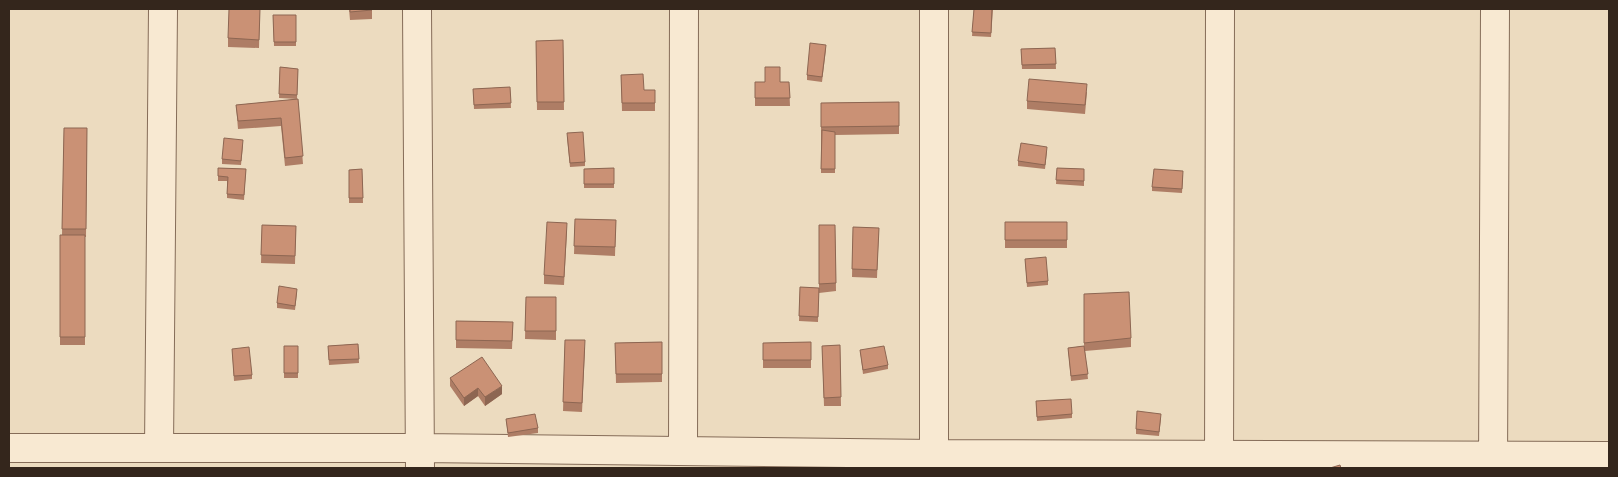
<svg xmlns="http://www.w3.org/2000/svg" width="1618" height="477" font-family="'Libre Baskerville',serif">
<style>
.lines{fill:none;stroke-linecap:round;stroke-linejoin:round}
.minor-casing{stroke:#856c58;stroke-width:30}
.minor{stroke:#f8e9d2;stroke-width:28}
.wall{fill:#ae7d65}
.shaded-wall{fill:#8d6652}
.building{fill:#ca9175;stroke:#8d6652}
</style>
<rect width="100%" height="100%" fill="#ecdbbf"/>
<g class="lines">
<defs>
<path id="minor" d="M417,9L420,468
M934,9V468
M9,448H420L934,454L1609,456
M159,448L163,9
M683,451L684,9
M1219,468L1220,9
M1493,468L1495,9"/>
</defs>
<use href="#minor" class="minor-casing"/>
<use href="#minor" class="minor"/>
</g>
<path class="wall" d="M260,9L259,48L228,47V38Z
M349,9H372V19L350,20Z
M974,9H993L991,37L972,36Z
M273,15H296V46H274Z
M563,40L564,110H537L536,41Z
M1055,48L1056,69H1022L1021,49Z
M826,49L822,82L807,80V75Z
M280,67L298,69L297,99L279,98Z
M621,75L644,90H655V111H622Z
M755,82H789L790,106H755Z
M510,87L511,108L474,109L473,89Z
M1087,92L1085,114L1027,109V101Z
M298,99L303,164L285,166L281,126L238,129L236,105Z
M899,102V134L835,135V173H821V103Z
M64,128H87L86,237H85V345H60V235H62Z
M567,137L585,162V166L570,167Z
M243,145L241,165L222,164V159Z
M1047,151L1045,169L1018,166V161Z
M218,168L246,169L244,200L227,198V181H218Z
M614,168V188H584V169Z
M1057,168L1084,169V186L1056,184Z
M362,169L363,203H349V170Z
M1183,175L1182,193L1152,191V187Z
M575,219L616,220L615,256L574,254Z
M1005,222H1067V248H1005Z
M262,225L296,226L295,264L261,263Z
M819,225H835L836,291L819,293Z
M853,227L879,228L877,278L852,277Z
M567,231L564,285L544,284V275Z
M1025,259L1048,281V285L1027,287Z
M800,287L819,288L818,322L799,321Z
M297,293L295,310L277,308V303Z
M1084,294L1131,338V347L1085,351L1088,379L1071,381L1068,348L1084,346Z
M526,297H556V340L525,339Z
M456,321L513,322L512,349L456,348Z
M565,340L585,348L582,412L563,411Z
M662,342V382L616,383L615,343Z
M811,342V368H763V343Z
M358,344L359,363L329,365L328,346Z
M840,345L841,406H824L822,346Z
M284,346H298V378H284Z
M232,349L252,375V379L234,381Z
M860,350L888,365V369L863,374Z
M450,378L502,394L485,406L478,396L464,406L450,386Z
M1036,401L1072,414V418L1037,421Z
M1161,418L1159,436L1136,434V429Z
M506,419L538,428V433L508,437Z"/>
<path class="shaded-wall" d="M502,386V394L485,406V397Z
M478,388V396L464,406V398Z"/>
<path class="building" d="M229,9H260L259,40L228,38Z
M350,9H372V10L350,12Z
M974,9H992L991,33L972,32Z
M273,15H296V42H274Z
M563,40L564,102H537L536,41Z
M810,43L826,45L822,77L807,75Z
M1055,48L1056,64L1022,65L1021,49Z
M280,67L298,69L297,95L279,94Z
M765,67H780V82H789L790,98H755V82H765Z
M643,74L644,90H655V103H622L621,75Z
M1029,79L1087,84L1085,105L1027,101Z
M510,87L511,103L474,105L473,89Z
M298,99L303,156L285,158L281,118L238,121L236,105Z
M899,102V126L821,127V103Z
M64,128H87L86,229H62Z
M822,130L835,132V169H821Z
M583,132L585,162L570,163L567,133Z
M224,138L243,140L241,161L222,159Z
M1021,143L1047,147L1045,165L1018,161Z
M218,168L246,169L244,195L227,194L228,177L218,176Z
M614,168V184H584V169Z
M1057,168L1084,169V181L1056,180Z
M362,169L363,198H349V170Z
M1154,169L1183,171L1182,189L1152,187Z
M575,219L616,220L615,247L574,246Z
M547,222L567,223L564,277L544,275Z
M1005,222H1067V240H1005Z
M262,225L296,226L295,256L261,255Z
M819,225H835L836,283L819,284Z
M853,227L879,228L877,270L852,269Z
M60,235H85V337H60Z
M1046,257L1048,281L1027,283L1025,259Z
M279,286L297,289L295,306L277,303Z
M800,287L819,288L818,317L799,316Z
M1129,292L1131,338L1084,343V294Z
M526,297H556V331H525Z
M456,321L513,322L512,341L456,340Z
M565,340H585L582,403L563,402Z
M662,342V374H616L615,343Z
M811,342V360H763V343Z
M358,344L359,359L329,360L328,346Z
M840,345L841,397L824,398L822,346Z
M284,346H298V373H284Z
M884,346L888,365L863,370L860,350Z
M1084,346L1088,374L1071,376L1068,348Z
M249,347L252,375L234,376L232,349Z
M482,357L502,386L485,397L478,388L464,398L450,378Z
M1071,399L1072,414L1037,417L1036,401Z
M1137,411L1161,414L1159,432L1136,429Z
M535,414L538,428L508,433L506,419Z
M1340,465L1341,468H1330Z"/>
<rect width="1618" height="477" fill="none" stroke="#34261c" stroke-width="20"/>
</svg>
